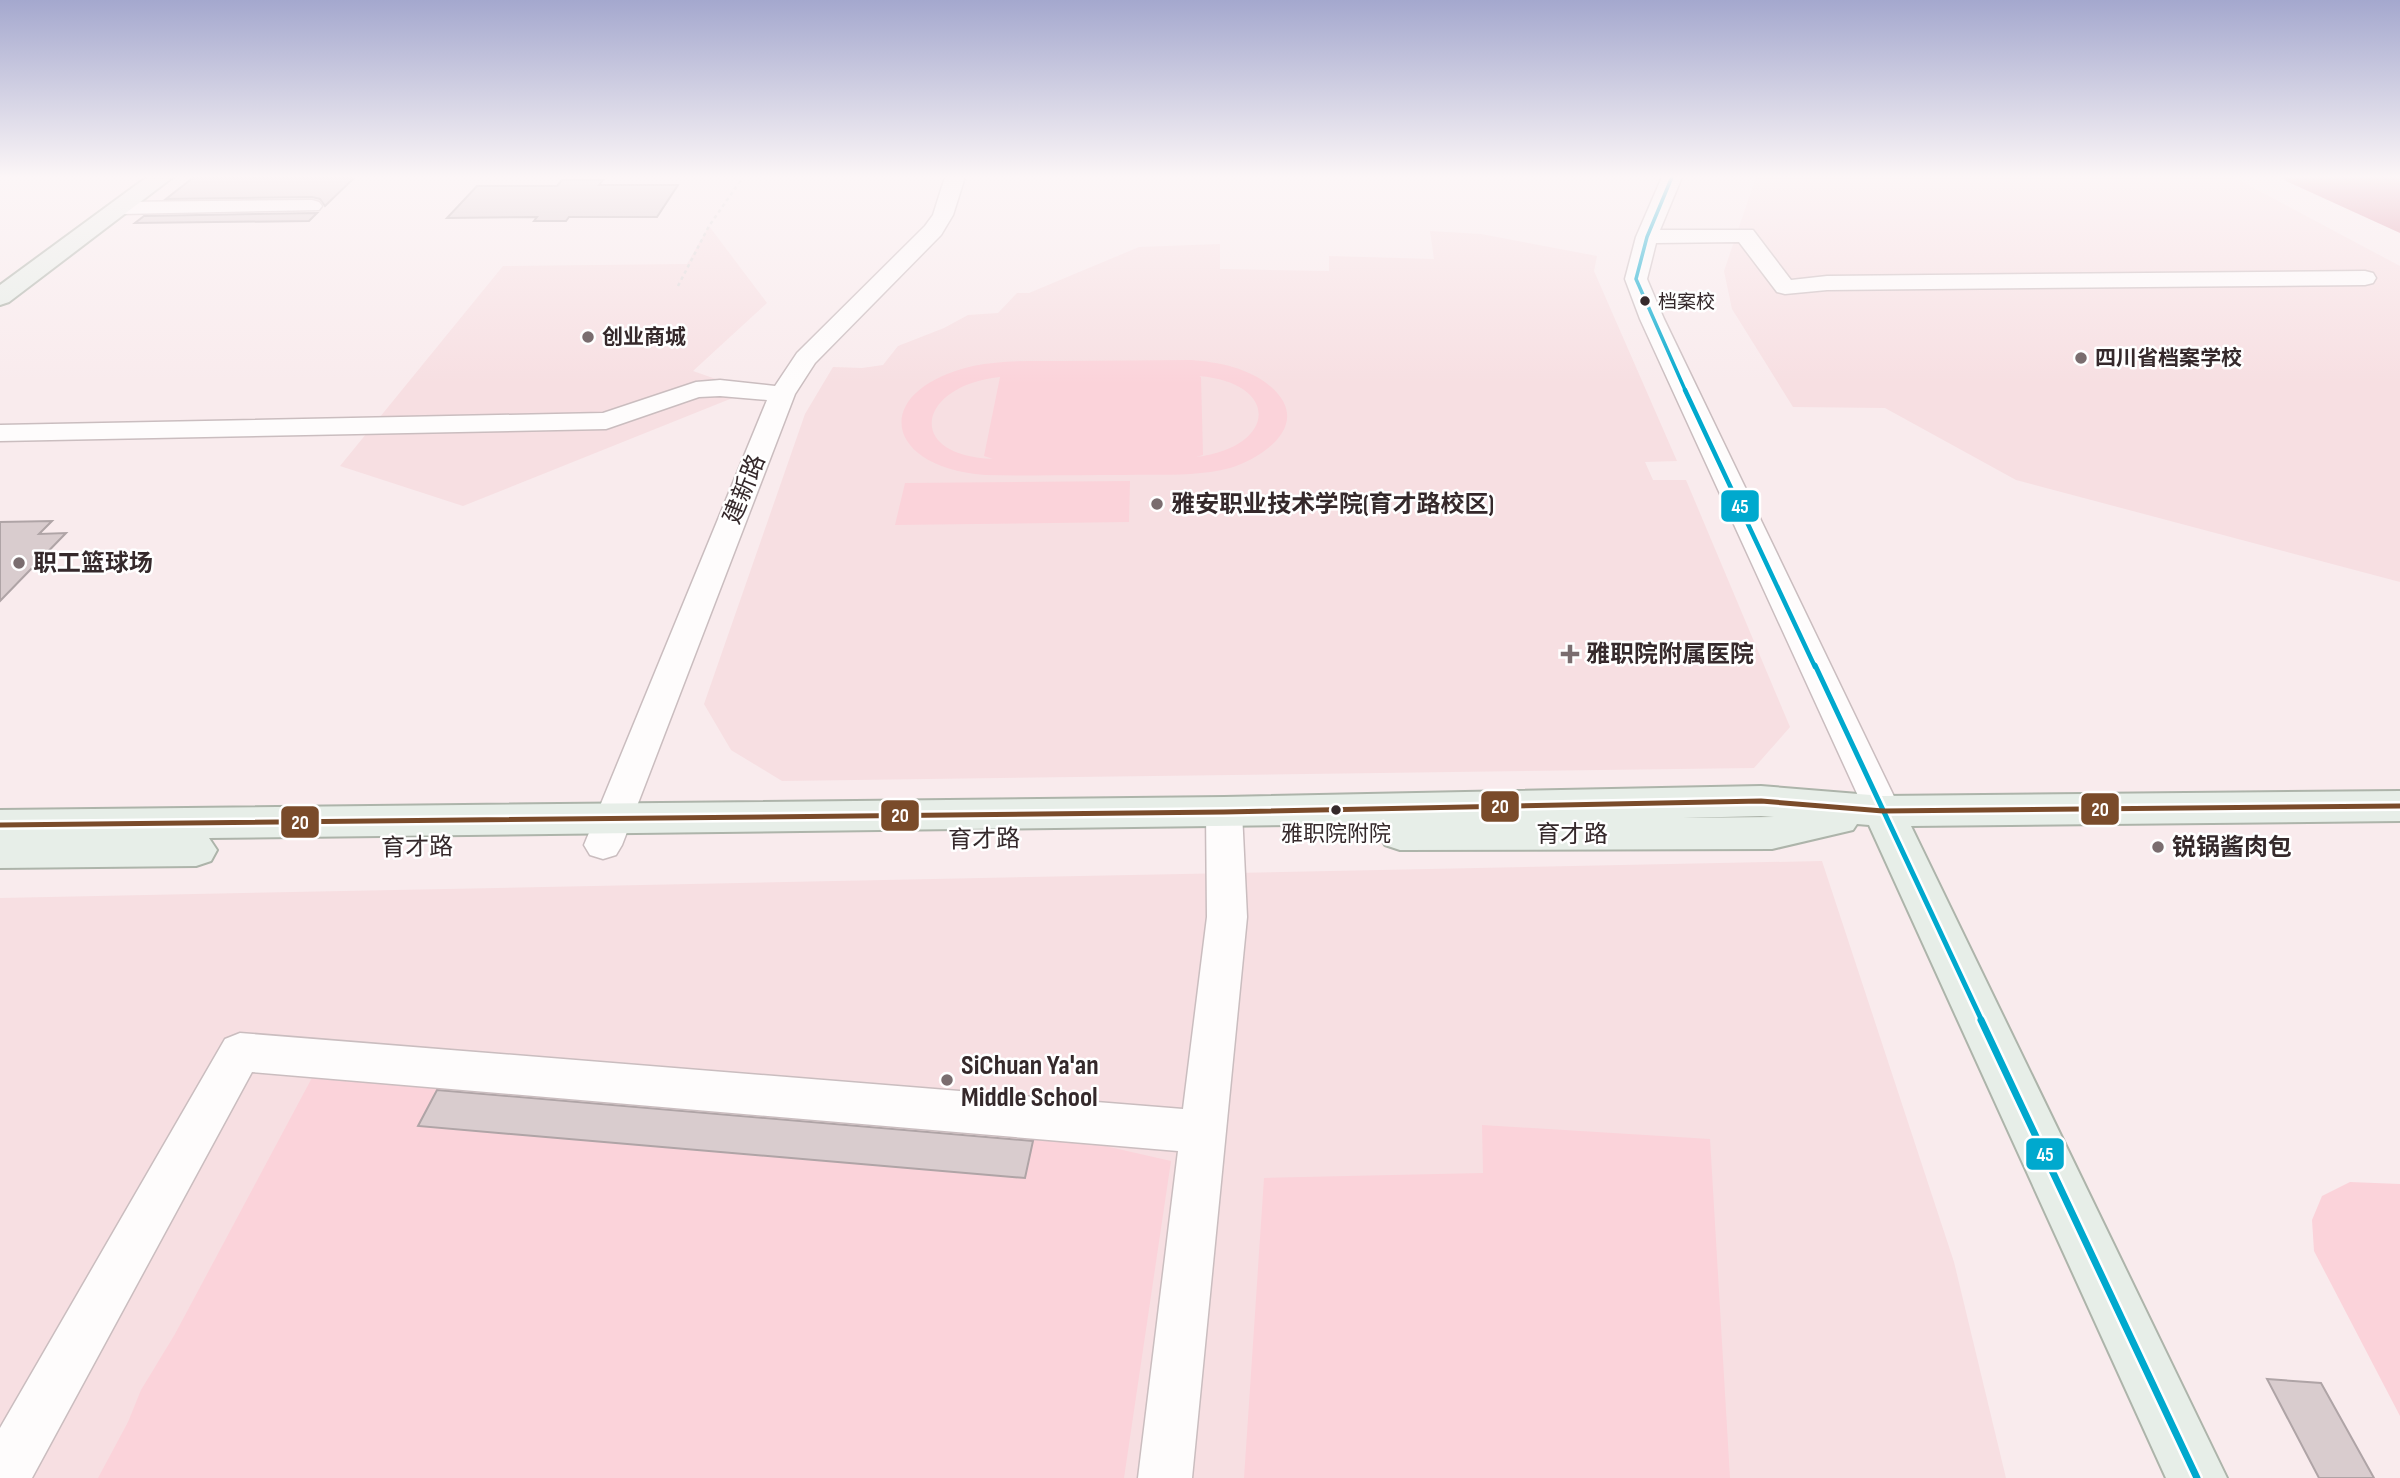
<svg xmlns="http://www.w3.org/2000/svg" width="2400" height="1478" font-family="'Sofia Sans Condensed','Noto Sans SC',sans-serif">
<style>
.built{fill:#f7dfe2}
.green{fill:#fbd3da;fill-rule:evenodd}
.water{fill:#de96a6}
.building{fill:#d9ccce;stroke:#afa4a6;stroke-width:2}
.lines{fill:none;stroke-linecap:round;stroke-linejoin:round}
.minor-casing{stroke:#cabdbf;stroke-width:3}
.major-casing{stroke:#adb4aa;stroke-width:4}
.path{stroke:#ddd9d9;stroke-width:2.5;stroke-dasharray:3.5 3.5;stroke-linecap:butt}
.minor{fill:#fefcfc;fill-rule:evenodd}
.major{fill:#e7eee8;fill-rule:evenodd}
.bus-1-far3-casing{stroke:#fff;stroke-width:7}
.bus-1-far2-casing{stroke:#fff;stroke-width:9}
.bus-1-far1-casing{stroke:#fff;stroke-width:10}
.bus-1-casing{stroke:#fff;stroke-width:12}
.bus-2-casing{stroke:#fff;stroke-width:10}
.bus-1-far3{stroke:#00a9ce;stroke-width:3.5}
.bus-1-far2{stroke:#00a9ce;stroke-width:4.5}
.bus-1-far1{stroke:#00a9ce;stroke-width:5}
.bus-1{stroke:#00a9ce;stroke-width:7}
.bus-2{stroke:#7a4b2a;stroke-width:5}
.bus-dot{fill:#35292b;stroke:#fff;stroke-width:2.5}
.poi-dot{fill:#7a6d6f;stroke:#fff;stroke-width:2.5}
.labels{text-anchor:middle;stroke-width:5;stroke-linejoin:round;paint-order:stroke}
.far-bus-label{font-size:19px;fill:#35292b;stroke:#fff;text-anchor:start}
.far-poi-label{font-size:21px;font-weight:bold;fill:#35292b;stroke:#fff;text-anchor:start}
.bus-label{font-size:22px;fill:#35292b;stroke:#fff}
.street-label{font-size:24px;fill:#35292b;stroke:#fff}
.poi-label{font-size:24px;font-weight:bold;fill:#35292b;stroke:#fff;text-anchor:start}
.near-poi-label{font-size:28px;font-weight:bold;fill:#35292b;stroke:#fff;text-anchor:start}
.line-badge{stroke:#fff;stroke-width:2.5}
.badge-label{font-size:19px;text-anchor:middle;font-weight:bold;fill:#fff}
</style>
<rect width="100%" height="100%" fill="#f9ebed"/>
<path class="built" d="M1756,177H2233L2400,266V582L2016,480L1885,408L1793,407L1732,309L1724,271Z
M709,226L767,303L693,371L750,391L463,506L340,466L503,266L687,264Z
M1430,231L1481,234L1597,256L1594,271L1677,461L1645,462L1653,480H1686L1790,727L1754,768L782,781L731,750L704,704L805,414L833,367L862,368L883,365L898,346L944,328L968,315L998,313L1017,293H1029L1139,247L1220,244V269L1329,271V256L1434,259Z
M1822,861L1954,1262L2006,1478H0V898Z"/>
<path class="green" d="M1191,360C1218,362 1249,368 1270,386C1313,422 1266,457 1230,468C1196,477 1159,474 1124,475C1077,475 1031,476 985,475C882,467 870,390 973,366C1003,360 1033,361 1063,361C1105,361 1148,360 1191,360ZM1199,376C1281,383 1277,447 1196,457L1203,455L1201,377ZM1000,377L984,456L993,459C902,455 919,385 1000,377Z
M1130,481L1129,522L895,525L905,483Z
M314,1074L443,1081L418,1126L1025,1178L1035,1130L1171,1161L1124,1478H98L128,1422L141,1390L175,1334Z
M1482,1125L1710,1139L1730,1478H1244L1264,1178L1483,1173Z
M2350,1182L2400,1184V1416L2314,1251L2312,1220L2322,1196Z"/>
<path class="water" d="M2283,177H2400V233L2286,181Z"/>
<path class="building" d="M194,177H355L325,206L320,199L312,197L166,199Z
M562,180H603L599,185H678L657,217H569L566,221H534L537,217L447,218L477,186H557Z
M317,213L309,221L135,223L144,216Z
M52,521L39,534L66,533L0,601V522Z
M437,1090L1033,1141L1025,1178L418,1126Z
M2267,1379L2321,1383L2374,1478H2319Z"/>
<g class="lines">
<defs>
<path id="minor" d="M945,177H965L953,215L941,235L815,363L795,394L622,845L616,855L603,859L590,855L584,845L767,400L720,396L699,397L606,429L0,441V425L603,413L696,382L720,380L775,386L797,353L925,226L933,215Z
M1662,177H1682L1660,230H1753L1791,280L1827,276L2365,271L2373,273L2376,278L2373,283L2365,285L1827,290L1785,294L1777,292L1739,242L1656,243L1647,279L1664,319L1901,811L1896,821L1883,825L1870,821L1865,811L1640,319L1625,279L1636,237Z
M312,200L319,202L322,206L319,210L121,214L114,212L111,208L114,204L121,202Z
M1224,798L1237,802L1242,812L1247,917L1192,1478H1138L1178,1151L252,1072L32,1478H0V1428L225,1039L240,1033L1183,1109L1207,917L1206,812L1211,802Z"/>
<path id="major" d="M147,177H173L9,302L0,305V285Z
M1761,786L1883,796L2400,791V821L1911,826L2227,1478H2166L1869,825L1857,824L1853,830L1772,849L1400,850L1385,845L1379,834L1385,824L209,838L217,850L211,861L196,866L0,868V810L1224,797ZM1761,816L1774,817L1683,818Z"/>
</defs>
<use href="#minor" class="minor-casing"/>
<use href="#major" class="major-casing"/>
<path class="path" d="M678,286L709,226L743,177"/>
<use href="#minor" class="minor"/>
<use href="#major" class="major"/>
<defs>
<path id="bus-1-far3" d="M1672,177L1647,237L1636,279L1686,392"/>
<path id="bus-1-far2" d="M1685,390L1815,667"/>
<path id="bus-1-far1" d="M1815,665L1982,1021"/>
<path id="bus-1" d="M1981,1020L2197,1478"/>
<path id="bus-2" d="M0,825L1224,812L1761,801L1883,811L2400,806"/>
</defs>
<use href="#bus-1-far3" class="bus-1-far3-casing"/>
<use href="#bus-1-far2" class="bus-1-far2-casing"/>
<use href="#bus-1-far1" class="bus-1-far1-casing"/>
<use href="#bus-1" class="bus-1-casing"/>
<use href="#bus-2" class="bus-2-casing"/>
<use href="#bus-1-far3" class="bus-1-far3"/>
<use href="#bus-1-far2" class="bus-1-far2"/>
<use href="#bus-1-far1" class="bus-1-far1"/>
<use href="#bus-1" class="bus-1"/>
<use href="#bus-2" class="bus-2"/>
</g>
<linearGradient id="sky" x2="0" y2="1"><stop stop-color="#a4a8ce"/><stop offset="0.46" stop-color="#fcf6f7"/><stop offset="1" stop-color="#fcf6f7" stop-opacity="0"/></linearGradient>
<rect width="2400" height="384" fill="url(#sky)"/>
<g class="bus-dot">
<circle cx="1645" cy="301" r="6"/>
<circle cx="1336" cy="810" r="6"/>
</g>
<g class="poi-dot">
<circle cx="588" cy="337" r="7"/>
<circle cx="2081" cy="358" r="7"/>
<circle cx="1157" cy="504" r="7"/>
<circle cx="19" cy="563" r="7"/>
<path d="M1566.5 643.5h7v7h7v7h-7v7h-7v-7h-7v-7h7z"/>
<circle cx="2158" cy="847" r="7"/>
<circle cx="947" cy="1080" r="7"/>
</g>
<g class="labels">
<g class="far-bus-label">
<text x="1658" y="308">档案校</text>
</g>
<g class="far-poi-label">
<text x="602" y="344">创业商城</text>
<text x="2095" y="365">四川省档案学校</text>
</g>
<g class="bus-label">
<text x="1336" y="841">雅职院附院</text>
</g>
<g class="street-label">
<text transform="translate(744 489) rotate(-68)" y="8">建新路</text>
<text x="1572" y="842">育才路</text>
<text transform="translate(984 839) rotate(-1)" y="8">育才路</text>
<text transform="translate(417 847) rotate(-1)" y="8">育才路</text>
</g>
<g class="poi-label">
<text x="1171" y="512">雅安职业技术学院(育才路校区)</text>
<text x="33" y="571">职工篮球场</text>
<text x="1586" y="662">雅职院附属医院</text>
<text x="2172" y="855">锐锅酱肉包</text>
</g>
<g class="near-poi-label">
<text x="961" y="1074">SiChuan Ya'an<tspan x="961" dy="32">Middle School</tspan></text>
</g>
</g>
<g class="line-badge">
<rect x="1720" y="489" width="40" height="34" rx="7" fill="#00a9ce"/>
<rect x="1480" y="790" width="40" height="33" rx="7" fill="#7a4b2a"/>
<rect x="2080" y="792" width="40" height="34" rx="7" fill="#7a4b2a"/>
<rect x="880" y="799" width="40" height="33" rx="7" fill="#7a4b2a"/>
<rect x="280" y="805" width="40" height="34" rx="7" fill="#7a4b2a"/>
<rect x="2025" y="1137" width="40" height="34" rx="7" fill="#00a9ce"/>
</g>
<g class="badge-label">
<text x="1740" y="513">45</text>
<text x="1500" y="813">20</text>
<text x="2100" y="816">20</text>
<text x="900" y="822">20</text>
<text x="300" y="829">20</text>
<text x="2045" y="1161">45</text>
</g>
</svg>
